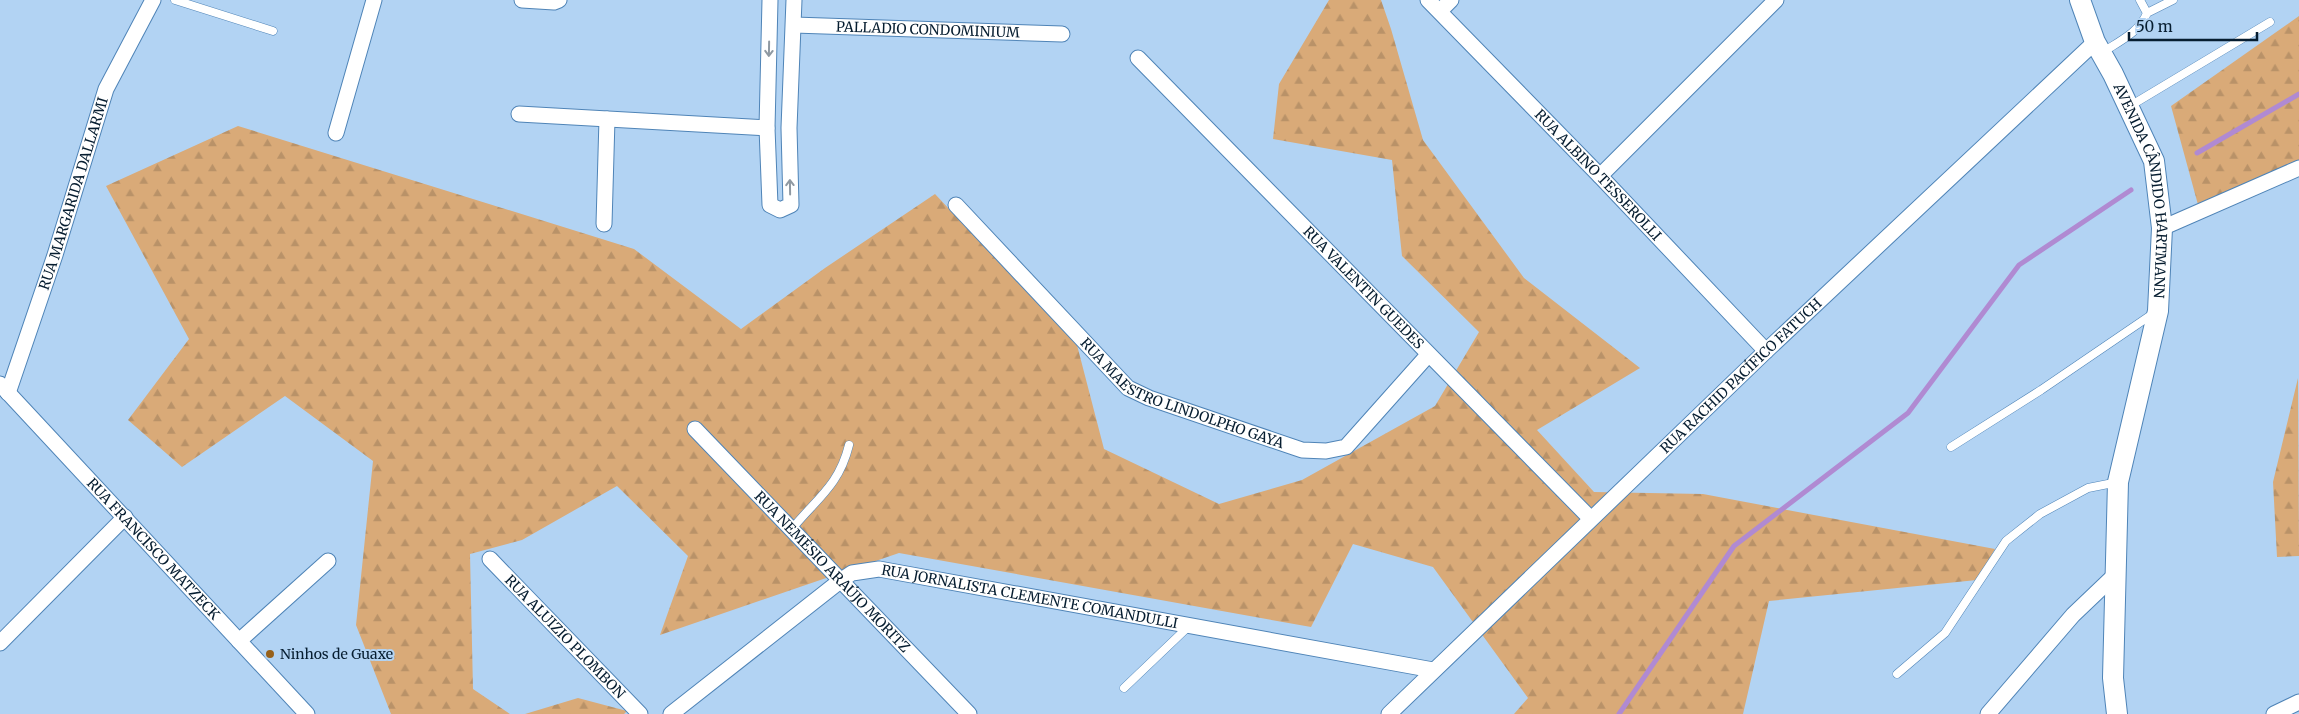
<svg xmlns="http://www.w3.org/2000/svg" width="2299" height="714" font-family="Merriweather,serif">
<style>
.forest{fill:url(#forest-firs)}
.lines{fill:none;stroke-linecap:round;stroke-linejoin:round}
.stream{stroke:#b08ad2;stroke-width:5}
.lane-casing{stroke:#4f84b7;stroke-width:9}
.street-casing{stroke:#4f84b7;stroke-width:17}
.secondary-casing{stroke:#4f84b7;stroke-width:22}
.lane{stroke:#fff;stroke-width:8}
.street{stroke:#fff;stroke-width:15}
.secondary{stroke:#fff;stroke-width:20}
.oneway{stroke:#8f99a2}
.poi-dot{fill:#97611a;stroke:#b2d3f3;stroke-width:2}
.labels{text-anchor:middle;stroke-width:4;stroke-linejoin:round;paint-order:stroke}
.street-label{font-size:14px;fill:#061d30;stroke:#b2d3f3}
.poi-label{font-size:14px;fill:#061d30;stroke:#b2d3f3;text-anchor:start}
</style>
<defs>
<pattern id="forest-firs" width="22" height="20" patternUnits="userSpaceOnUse" patternTransform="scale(1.25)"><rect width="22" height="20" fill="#d9aa78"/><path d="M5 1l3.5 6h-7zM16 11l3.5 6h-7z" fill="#b99268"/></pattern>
</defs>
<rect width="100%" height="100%" fill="#b2d3f3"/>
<path class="forest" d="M1329,0H1381L1391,29L1423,140L1524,278L1640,368L1537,430L1594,492L1703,494L1995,549L1977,580L1769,601L1743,714H1514L1528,698L1433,567L1353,544L1311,627L899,553L660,635L688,556L617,486L522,540L470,554L473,689L510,714H391L356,625L373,461L285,396L182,467L128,420L189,339L106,186L238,126L634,249L741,329L825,268L935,194L1077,345L1104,449L1219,504L1302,480L1435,406L1479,332L1402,256L1392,160L1273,139L1279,84Z
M2299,16V163L2200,212L2171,106Z
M2298,378L2299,556L2277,557L2273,482Z
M578,698L627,711L624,714H525Z"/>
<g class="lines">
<path class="stream" d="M2197,153L2299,94
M1619,714L1734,546L1908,413L2019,265L2131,190"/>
<defs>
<path id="lane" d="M175,0L273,31
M2147,13L2173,0
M2103,52C2118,42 2140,32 2147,13L2140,0
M2130,106L2270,22
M1951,447L2041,390L2154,313
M791,530C816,499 839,486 849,445
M1897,674L1945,633L2006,541L2040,514L2088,488L2118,482
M1124,688L1189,626"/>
<g id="street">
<path d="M522,0L554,2L559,0"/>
<path d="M770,0L767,128L770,205L780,210L791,205L789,128L794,0"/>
<path id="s1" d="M1428,0L1600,176L1766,351"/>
<path d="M1440,11L1451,0"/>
<path id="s2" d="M794,25L1062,34"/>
<path id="s3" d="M1138,58L1590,518"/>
<path d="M519,114L767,128"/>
<path d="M336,133L374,0"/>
<path d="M1600,176L1776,0"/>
<path id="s4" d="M956,205L1128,388L1149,398L1302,450L1326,451L1346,447L1428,355"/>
<path d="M604,224L607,119"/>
<path d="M2162,228L2299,168"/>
<path id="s5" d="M0,384L307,714"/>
<path id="s6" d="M8,393L55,255L106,89L153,0"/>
<path id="s7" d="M695,429L969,714"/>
<path id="s8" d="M490,559L640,714"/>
<path d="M239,641L328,561"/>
<path d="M0,643L125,517"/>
<path id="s9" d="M671,714L840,581L852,573L879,569L1433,670"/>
<path id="s10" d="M1389,714L1766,351L2095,42"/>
<path d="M1988,714L2073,615L2116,574"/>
<path d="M2274,714L2299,702"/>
</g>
<g id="secondary">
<path id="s11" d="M2080,0L2095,42L2113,74L2154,161L2162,228L2158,311L2118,482L2113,678L2117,714"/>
</g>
</defs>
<use href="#lane" class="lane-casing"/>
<use href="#street" class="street-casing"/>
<use href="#secondary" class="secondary-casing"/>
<use href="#lane" class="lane"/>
<use href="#street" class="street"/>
<use href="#secondary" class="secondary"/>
</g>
<defs><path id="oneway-shaft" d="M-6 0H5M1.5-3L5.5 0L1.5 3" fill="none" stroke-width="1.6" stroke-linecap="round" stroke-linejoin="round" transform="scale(1.25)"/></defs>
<g class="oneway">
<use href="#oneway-shaft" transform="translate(769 49) rotate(91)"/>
<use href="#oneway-shaft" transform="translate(790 187) rotate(-91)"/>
</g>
<circle class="poi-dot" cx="270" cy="654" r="5"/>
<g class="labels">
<g class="street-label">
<text dy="5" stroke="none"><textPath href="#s2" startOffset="134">PALLADIO CONDOMINIUM</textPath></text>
<text dy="5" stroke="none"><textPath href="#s1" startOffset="244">RUA ALBINO TESSEROLLI</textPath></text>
<text dy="5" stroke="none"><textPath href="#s11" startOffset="204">AVENIDA CÂNDIDO HARTMANN</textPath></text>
<text dy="5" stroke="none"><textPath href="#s6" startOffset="210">RUA MARGARIDA DALLARMI</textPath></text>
<text dy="5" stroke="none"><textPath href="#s3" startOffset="322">RUA VALENTIN GUEDES</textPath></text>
<text dy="5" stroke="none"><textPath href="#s10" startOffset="488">RUA RACHID PACÍFICO FATUCH</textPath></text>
<text dy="5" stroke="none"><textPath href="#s4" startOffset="301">RUA MAESTRO LINDOLPHO GAYA</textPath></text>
<text dy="5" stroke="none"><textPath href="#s5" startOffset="225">RUA FRANCISCO MATZECK</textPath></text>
<text dy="5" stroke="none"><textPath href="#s7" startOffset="198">RUA NEMÉSIO ARAÚJO MORITZ</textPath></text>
<text dy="5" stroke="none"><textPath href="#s9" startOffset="410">RUA JORNALISTA CLEMENTE COMANDULLI</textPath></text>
<text dy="5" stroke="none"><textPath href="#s8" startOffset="108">RUA ALUIZIO PLOMBON</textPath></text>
</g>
<g class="poi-label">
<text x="280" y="659">Ninhos de Guaxe</text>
</g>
</g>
<path d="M2129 32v8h128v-8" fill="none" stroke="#061d30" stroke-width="2.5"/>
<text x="2136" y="32" font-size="15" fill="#061d30" stroke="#b2d3f3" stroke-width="4" paint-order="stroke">50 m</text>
</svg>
